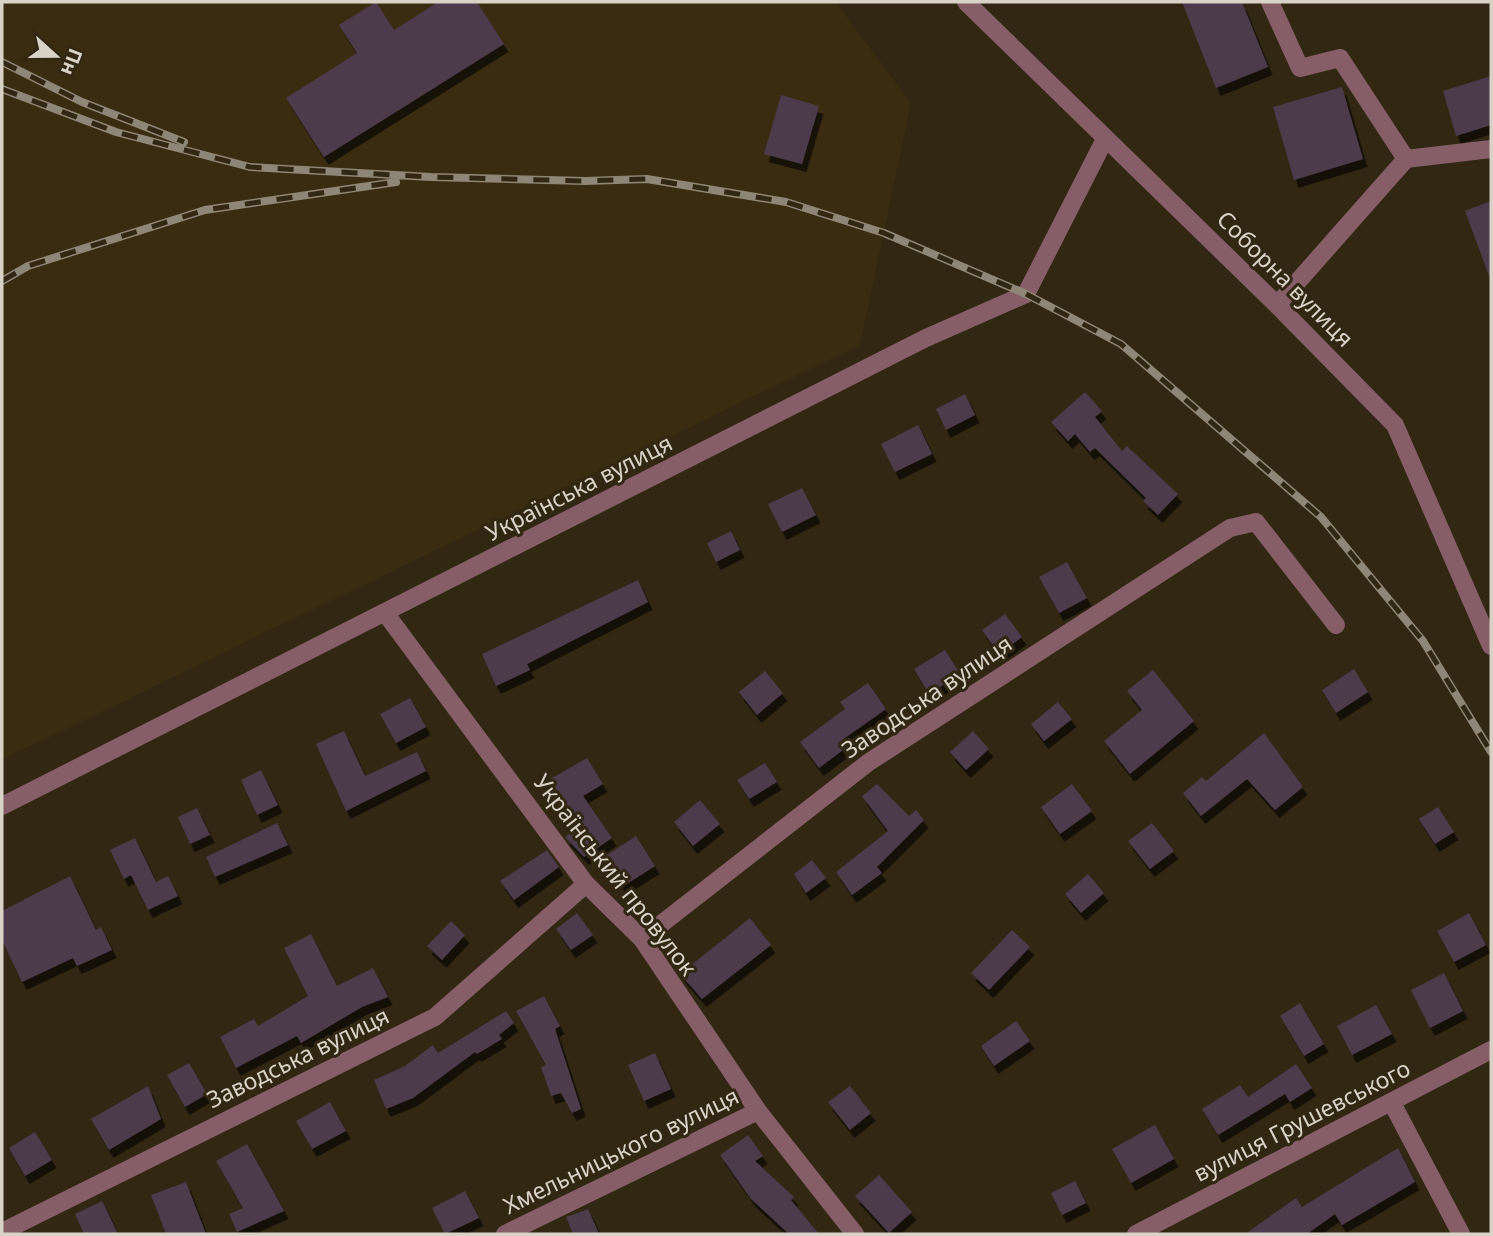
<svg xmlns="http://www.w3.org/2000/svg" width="1493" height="1236" font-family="'Noto Sans',sans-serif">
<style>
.built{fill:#3a2c11}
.building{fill:#4b3a4b;filter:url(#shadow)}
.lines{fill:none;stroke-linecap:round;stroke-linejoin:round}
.minor{stroke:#865e68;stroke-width:18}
.rail-casing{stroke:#8e8676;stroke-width:8}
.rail{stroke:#312713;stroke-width:5;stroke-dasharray:16;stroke-linecap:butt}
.labels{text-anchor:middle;stroke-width:6;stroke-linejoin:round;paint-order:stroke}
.street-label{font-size:23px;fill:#d9d2c6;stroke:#312713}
</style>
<defs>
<filter id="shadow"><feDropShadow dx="4.5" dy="8" stdDeviation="0" flood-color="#0009"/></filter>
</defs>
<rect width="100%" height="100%" fill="#312713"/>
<path class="built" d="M2,2H836L911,103L860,345L2,760Z"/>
<path class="building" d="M376,2L394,30L438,2H477L504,44L324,157L286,98L357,53L339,25Z
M1182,2H1242L1268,67L1216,88Z
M1491,76V125L1456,136L1443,91Z
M1342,87L1363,159L1294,180L1273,107Z
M781,95L819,106L802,164L764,154Z
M1491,201V275L1489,276L1465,211Z
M1085,392L1102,411L1095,417L1122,451L1127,446L1178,494L1158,515L1143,501L1146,498L1095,448L1090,452L1075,434L1068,441L1051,422Z
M965,394L975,415L946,430L936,409Z
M918,425L932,454L895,472L881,444Z
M802,488L816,515L782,532L768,504Z
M731,531L740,550L716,562L707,543Z
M1067,562L1087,598L1059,613L1039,577Z
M638,580L648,602L527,664L530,670L496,686L482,654Z
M1005,614L1022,637L999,654L982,630Z
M945,650L960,674L929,694L914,669Z
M1354,669L1368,692L1336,713L1322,690Z
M1153,670L1194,721L1130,774L1104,741L1142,710L1127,691Z
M765,671L783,693L757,715L739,692Z
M868,683L886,709L838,743L843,750L819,768L800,742L845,709L840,702Z
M410,698L426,727L396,743L380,714Z
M1058,702L1072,719L1044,741L1031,724Z
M344,731L365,776L417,752L426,771L346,811L316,744Z
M973,731L989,749L966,770L950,752Z
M1264,733L1303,787L1275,810L1247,779L1201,816L1183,793L1202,777L1206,781Z
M587,758L603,784L583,796L612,838L584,857L565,837L574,831L545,782Z
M765,763L777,782L749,799L737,780Z
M261,770L278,805L257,815L241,780Z
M877,784L909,816L916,810L924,820L877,867L882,873L852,895L836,872L888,831L862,796Z
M1072,784L1092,811L1060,834L1041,807Z
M700,800L720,824L693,846L674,822Z
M1438,807L1454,832L1435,844L1419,819Z
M197,808L210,835L190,844L178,817Z
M277,823L288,845L215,877L206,857Z
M1152,823L1174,851L1150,869L1128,841Z
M636,836L655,866L622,887L604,857Z
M135,838L156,882L168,876L178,896L148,910L131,875L124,879L110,850Z
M547,850L559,867L514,900L500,881Z
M812,860L826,878L806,893L794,874Z
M1088,874L1104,893L1081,913L1065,894Z
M70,876L96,930L101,927L112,950L77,966L73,958L22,982L2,940V911Z
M577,913L593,935L571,950L556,929Z
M1469,913L1486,945L1454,962L1437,931Z
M750,918L771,945L702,999L680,974Z
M451,921L465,935L442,960L427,946Z
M1012,930L1030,947L989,990L971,973Z
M311,934L337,986L373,968L388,997L362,1007L301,1043L297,1036L236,1068L220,1037L254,1019L258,1026L308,996L284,948Z
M1444,973L1463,1011L1430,1028L1411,990Z
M544,996L560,1026L555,1029L581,1109L572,1113L561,1093L551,1096L541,1067L546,1065L516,1011Z
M1300,1003L1324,1044L1304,1056L1280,1016Z
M1376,1005L1392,1034L1352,1055L1337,1026Z
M506,1011L514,1023L499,1035L502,1039L477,1054L475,1052L413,1098L386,1109L374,1080L405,1066L433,1045L438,1053Z
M1016,1021L1030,1041L994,1066L981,1046Z
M655,1053L671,1089L644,1101L628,1065Z
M189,1063L207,1094L185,1107L167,1075Z
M1296,1064L1312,1088L1290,1102L1285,1094L1218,1135L1202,1109L1240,1085L1248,1097Z
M148,1086L161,1119L109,1150L91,1119Z
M850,1086L871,1113L850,1130L828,1102Z
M330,1102L346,1131L312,1149L296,1121Z
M1155,1125L1174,1159L1131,1183L1112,1149Z
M35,1132L52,1160L25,1176L9,1148Z
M748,1135L763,1156L755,1161L794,1197L791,1200L819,1234H789L751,1199L720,1155Z
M247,1144L284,1211L237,1232L229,1214L243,1208L216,1161Z
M1398,1148L1415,1182L1342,1225L1335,1214L1307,1234H1245L1296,1198L1302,1207Z
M879,1175L912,1212L889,1233L855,1196Z
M1075,1181L1086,1203L1062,1215L1051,1193Z
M186,1182L206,1234H166L151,1195Z
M465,1191L479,1218L445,1234L432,1208Z
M102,1201L118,1234H84L75,1214Z
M588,1209L599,1234H573L566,1217Z"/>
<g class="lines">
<path class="minor" d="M966,2L1277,305L1395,425L1491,646
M1270,2L1300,68L1340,58L1406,159L1491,149
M1277,305L1406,159
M386,614L586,884L642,939L758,1111L855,1234
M2,806L926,338L1026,294L1105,139
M642,939L869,762L1230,528L1256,522L1336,625
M1392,1103L1461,1234
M2,1232L435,1017L586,884
M505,1234L758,1111
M1136,1234L1491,1050"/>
<defs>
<path id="rail" d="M2,62L82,102L184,142
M2,89L116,132L250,167L431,177L585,181L647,179L786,202L884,233L1026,294L1121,344L1321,517L1423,641L1491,752
M2,281L28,266L205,210L396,182"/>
</defs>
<use href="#rail" class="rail-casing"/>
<use href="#rail" class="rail"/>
</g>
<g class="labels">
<g class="street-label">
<text transform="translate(1285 279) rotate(45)" y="8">Соборна вулиця</text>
<text transform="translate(579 488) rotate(-27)" y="8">Українська вулиця</text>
<text transform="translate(927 697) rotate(-34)" y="8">Заводська вулиця</text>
<text transform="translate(615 875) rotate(52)" y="8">Український провулок</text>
<text transform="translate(298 1058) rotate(-26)" y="8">Заводська вулиця</text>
<text transform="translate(1302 1121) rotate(-27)" y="8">вулиця Грушевського</text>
<text transform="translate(621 1151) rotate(-26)" y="8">Хмельницького вулиця</text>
</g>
</g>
<rect width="1493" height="1236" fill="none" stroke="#d9d2c6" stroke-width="7"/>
<g transform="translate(56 56) rotate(111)" stroke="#312713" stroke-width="5" paint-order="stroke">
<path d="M0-5L12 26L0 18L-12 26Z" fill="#d9d2c6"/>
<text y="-10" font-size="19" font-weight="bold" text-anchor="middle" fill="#d9d2c6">Пн</text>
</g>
</svg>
